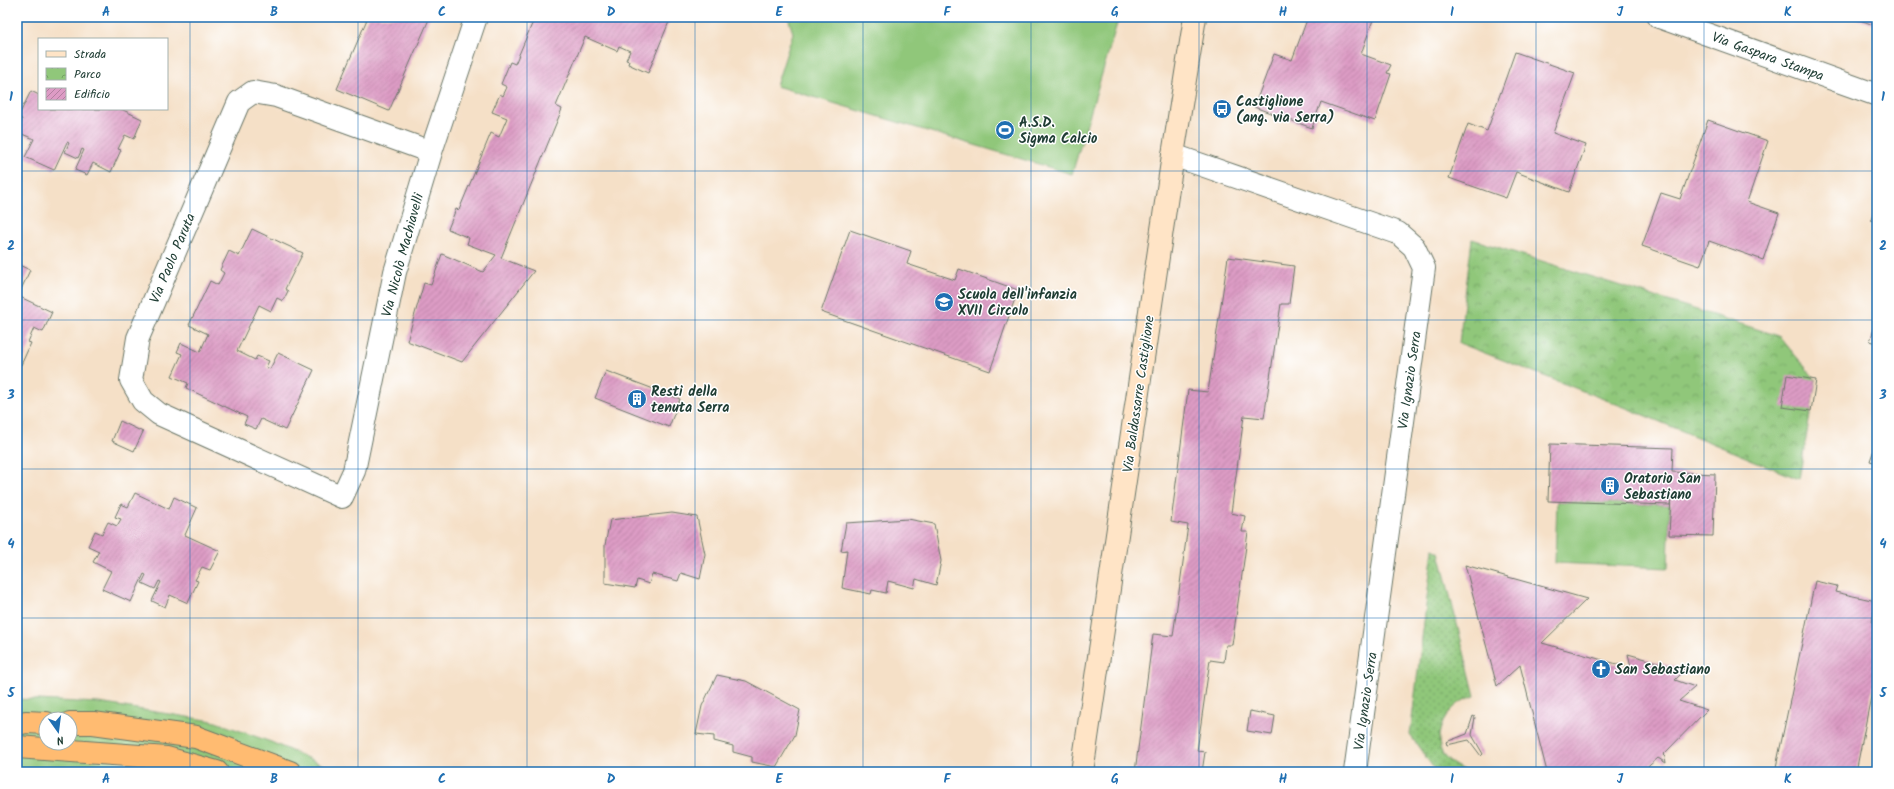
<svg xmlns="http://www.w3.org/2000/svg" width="1894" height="789" font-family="Kalam,sans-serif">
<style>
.grass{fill:#90c77a;stroke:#588257;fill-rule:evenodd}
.park{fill:url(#park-crowns);stroke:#588257}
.garden{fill:url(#garden-dots);stroke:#588257}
.building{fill:url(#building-hatch)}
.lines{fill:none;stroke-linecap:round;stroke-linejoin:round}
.minor-casing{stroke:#6a7667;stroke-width:24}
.secondary-casing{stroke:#6a7667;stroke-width:24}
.trunk-casing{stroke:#6a7667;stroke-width:24}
.minor{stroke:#fff;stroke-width:22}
.secondary{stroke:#ffe4c6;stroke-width:22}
.trunk{stroke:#ffbb71;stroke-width:22}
.grid{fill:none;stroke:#1f6fb2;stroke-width:1;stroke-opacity:0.55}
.labels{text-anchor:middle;stroke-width:3;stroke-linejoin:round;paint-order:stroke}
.street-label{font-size:14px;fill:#1f3d34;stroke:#fff}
.poi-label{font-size:14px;font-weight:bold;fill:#1f3d34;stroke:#fff;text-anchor:start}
.neatline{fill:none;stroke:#1f6fb2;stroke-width:1.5}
.grid-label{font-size:13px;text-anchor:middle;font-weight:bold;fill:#1f6fb2}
</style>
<defs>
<pattern id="park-crowns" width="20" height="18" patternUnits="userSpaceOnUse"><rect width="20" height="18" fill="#90c77a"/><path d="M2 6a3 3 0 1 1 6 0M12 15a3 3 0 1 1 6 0" fill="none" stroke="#75a365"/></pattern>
<pattern id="garden-dots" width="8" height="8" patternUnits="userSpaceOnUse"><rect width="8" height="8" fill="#90c77a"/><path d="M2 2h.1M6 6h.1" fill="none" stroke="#75a365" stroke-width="1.8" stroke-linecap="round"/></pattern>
<pattern id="building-hatch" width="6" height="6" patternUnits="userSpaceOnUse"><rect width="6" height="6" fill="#dd9bc5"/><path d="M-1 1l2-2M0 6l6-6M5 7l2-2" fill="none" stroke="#b380a1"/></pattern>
</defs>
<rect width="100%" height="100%" fill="#fff"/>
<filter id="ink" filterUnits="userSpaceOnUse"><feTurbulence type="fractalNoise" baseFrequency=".025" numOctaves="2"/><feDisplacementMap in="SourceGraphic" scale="8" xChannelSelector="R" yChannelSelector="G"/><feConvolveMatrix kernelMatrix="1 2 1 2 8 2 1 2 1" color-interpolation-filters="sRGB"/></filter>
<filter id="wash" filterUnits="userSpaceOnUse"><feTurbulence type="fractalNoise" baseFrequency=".012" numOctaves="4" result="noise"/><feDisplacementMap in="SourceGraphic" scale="16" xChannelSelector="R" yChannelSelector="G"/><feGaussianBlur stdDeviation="0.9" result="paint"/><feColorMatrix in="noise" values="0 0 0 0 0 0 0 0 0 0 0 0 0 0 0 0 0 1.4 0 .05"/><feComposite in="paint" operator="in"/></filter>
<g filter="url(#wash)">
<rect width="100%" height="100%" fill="#f5e0c7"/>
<path class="grass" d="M788,17H1119L1072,174L776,86L793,33Z
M1557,501L1670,505L1668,568L1555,563Z
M17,699L99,703L213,721L271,742L339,772H17ZM46,719H70V743H46Z"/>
<path class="park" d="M1472,239L1779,336L1816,380L1799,479L1624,407L1459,343Z"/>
<path class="garden" d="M1433,549L1439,552L1475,696C1452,701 1431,729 1442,753C1447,763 1458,766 1466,772H1438L1435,770L1410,735Z"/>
<g id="blocks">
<path class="building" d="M368,17H430L389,111L337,89Z
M535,17L548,22L550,17H671L648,73L628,64L629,61L626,60L630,51L619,46L617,51L585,37L556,106L562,109L501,258L534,271L462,362L407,341L424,283L431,285L442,254L483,272L496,255L467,244L469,238L448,229L456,209L459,210L491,133L499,137L507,118L492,112L500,94L503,96L507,87L501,84L510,62L515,64Z
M1308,17H1374L1361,54L1391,65L1387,73L1391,74L1375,121L1321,102L1312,128L1254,107L1274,54L1292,60Z
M1851,17H1877V26Z
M1515,52L1575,73L1553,133L1586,145L1569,192L1516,172L1506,198L1449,178L1468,124L1487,131Z
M31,91L39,95V109H121L142,119L134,139L125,135L118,149L121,150L111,172L93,163L87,175L75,170L84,150L82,149L78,158L65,152L69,143L67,142L54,170L25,157L34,139L17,132L22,119L18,117Z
M1708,120L1768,141L1747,202L1779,213L1763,260L1709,241L1700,266L1642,246L1661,193L1680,199Z
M1877,203V222L1871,220Z
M252,229L303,253L285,289L288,291L283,301L277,298L271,311L259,305L237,351L255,360L257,356L269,361L266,367L270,369L278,353L314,370L285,430L261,419L256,429L244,424L247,417L186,388L188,383L172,376L182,354L177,352L181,343L200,352L208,334L189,325L210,281L218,285L224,273L220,270L229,251L239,256Z
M850,230L911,251L907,264L955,280L959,269L1018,290L990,371L821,312Z
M1228,257L1294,266L1289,304H1281L1264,418L1244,416L1231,513L1245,516L1242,532H1248L1232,645H1226L1224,662L1210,660L1197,751L1205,752L1202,772H1135L1153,634L1173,636L1188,525L1171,522L1188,390L1208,392Z
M17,264L30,270L18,296L52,312L43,332L34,328L28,342L31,343L21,365L17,363Z
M1877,320V343L1870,341Z
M606,371L680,399L669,427L595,398Z
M1787,375L1816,380L1811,411L1782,407Z
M120,421L143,432L134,451L112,441Z
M1877,441V463L1870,461Z
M1550,444L1673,448L1672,472L1715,474L1713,536L1669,535L1671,497L1670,505L1548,501Z
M135,493L169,509L174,497L197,508L185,535L220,551L210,570L202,567L195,580L198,581L188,603L170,595L165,607L152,601L161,582L159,581L155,589L142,583L146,575L144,574L131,602L102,589L111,571L93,562L99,551L88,546L95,531L102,534L108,522L117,526L121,519L115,517L121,504L128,507Z
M672,513L697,517L705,554L700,579L681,573L678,581L652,574L649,584L637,580L635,588L605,583V545L610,520Z
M908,519L934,524L941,561L936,585L916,579L914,588L888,581L886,593L872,590L871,594L842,588L847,550L841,551L846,523Z
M1465,565L1587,599L1542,643L1631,668L1628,654L1685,670L1675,680L1695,687L1679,701L1707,710L1663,755L1665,757L1666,763L1658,758L1642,772H1547L1520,665L1497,686Z
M1815,581L1837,586L1835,592L1876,601L1872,623L1877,624V666L1856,772H1775Z
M717,675L746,681L800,710L795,735L776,767L752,762V757L733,752V746L714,741V736L696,734L702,706Z
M1250,711L1275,716L1272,735L1247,731Z
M1473,716L1475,717L1472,735L1483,754L1481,756L1469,740L1447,745L1446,742L1467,734Z"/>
</g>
</g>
<g filter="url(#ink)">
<use href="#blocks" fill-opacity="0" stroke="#6a7667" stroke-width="1"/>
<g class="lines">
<defs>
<path id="minor" d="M1659,17L1877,95
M431,152L276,96L253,92L239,102L138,338L131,380L143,401L159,414L342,497L354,471L395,272L431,152L476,17
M1173,155L1398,233L1414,247L1424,268L1355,772"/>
<path id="secondary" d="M1082,772L1173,155L1195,17"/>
<path id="trunk" d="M70,723H93L196,737L290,772
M17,724L26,722L46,723
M17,747L167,758L217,772"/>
</defs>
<use href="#minor" class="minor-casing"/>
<use href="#secondary" class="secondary-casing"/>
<use href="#trunk" class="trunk-casing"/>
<use href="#minor" class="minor"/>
<use href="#secondary" class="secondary"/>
<use href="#trunk" class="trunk"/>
</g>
</g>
<path class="grid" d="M190,17V772M358,17V772M527,17V772M695,17V772M863,17V772M1031,17V772M1199,17V772M1367,17V772M1536,17V772M1704,17V772M17,171H1877M17,320H1877M17,469H1877M17,618H1877"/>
<defs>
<symbol id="bus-disc" viewBox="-11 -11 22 22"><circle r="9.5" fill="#1f6fb2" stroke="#fff"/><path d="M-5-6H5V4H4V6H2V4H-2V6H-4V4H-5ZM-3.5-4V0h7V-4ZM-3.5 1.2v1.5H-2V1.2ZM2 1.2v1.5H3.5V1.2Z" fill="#fff"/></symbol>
<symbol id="stadium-disc" viewBox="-11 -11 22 22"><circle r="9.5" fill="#1f6fb2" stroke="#fff"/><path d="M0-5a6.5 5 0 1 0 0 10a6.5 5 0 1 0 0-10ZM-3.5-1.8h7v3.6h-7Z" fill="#fff"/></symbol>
<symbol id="school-disc" viewBox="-11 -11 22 22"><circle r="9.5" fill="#1f6fb2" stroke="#fff"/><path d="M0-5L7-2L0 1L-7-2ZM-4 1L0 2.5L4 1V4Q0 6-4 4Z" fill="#fff"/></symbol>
<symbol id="building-disc" viewBox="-11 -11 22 22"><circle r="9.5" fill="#1f6fb2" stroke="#fff"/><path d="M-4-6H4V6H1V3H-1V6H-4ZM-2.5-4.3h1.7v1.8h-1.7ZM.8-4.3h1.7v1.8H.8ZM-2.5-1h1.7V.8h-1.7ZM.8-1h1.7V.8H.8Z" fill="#fff"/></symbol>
<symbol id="church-disc" viewBox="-11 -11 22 22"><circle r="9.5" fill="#1f6fb2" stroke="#fff"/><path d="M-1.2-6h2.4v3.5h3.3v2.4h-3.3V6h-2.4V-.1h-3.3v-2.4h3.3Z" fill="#fff"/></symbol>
</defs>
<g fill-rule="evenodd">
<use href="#bus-disc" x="1211" y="98" width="22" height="22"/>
<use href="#stadium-disc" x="994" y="119" width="22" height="22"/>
<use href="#school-disc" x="933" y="291" width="22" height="22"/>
<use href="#building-disc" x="626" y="388" width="22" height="22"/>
<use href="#building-disc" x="1599" y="475" width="22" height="22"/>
<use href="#church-disc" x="1590" y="658" width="22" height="22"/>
</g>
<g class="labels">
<g class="street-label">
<text transform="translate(1768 56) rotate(20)" y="5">Via Gaspara Stampa</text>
<text transform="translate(402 255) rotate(-75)" y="5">Via Nicolò Machiavelli</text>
<text transform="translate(172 258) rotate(-67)" y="5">Via Paolo Paruta</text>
<text transform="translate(1409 380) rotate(-82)" y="5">Via Ignazio Serra</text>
<text transform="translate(1138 394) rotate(-82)" y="5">Via Baldassarre Castiglione</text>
<text transform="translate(1365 701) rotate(-82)" y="5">Via Ignazio Serra</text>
</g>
<g class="poi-label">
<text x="1236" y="106">Castiglione<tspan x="1236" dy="16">(ang. via Serra)</tspan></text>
<text x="1019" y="127">A.S.D.<tspan x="1019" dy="16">Sigma Calcio</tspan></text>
<text x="958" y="299">Scuola dell'infanzia<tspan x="958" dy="16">XVII Circolo</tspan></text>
<text x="651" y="396">Resti della<tspan x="651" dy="16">tenuta Serra</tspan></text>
<text x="1624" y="483">Oratorio San<tspan x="1624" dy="16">Sebastiano</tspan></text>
<text x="1615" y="674">San Sebastiano</text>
</g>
</g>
<rect width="1894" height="789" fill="none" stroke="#fff" stroke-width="44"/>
<rect x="38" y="38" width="130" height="72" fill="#ffffff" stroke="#a5b1ae"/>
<rect x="46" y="51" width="20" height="6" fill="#ffe4c6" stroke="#a5b1ae"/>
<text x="74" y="58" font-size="12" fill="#1f3d34">Strada</text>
<rect x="46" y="68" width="20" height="12" fill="url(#park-crowns)" stroke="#a5b1ae"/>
<text x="74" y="78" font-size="12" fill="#1f3d34">Parco</text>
<rect x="46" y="88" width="20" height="12" fill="url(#building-hatch)" stroke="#a5b1ae"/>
<text x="74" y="98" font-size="12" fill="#1f3d34">Edificio</text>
<g transform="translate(58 731) rotate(166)"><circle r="19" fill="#ffffff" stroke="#a5b1ae"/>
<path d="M0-3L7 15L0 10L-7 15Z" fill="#1f6fb2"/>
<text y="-6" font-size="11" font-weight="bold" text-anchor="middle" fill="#1f3d34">N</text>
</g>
<rect x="22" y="22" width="1850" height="745" class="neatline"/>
<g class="grid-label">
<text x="106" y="16">A</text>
<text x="274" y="16">B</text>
<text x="442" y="16">C</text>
<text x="611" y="16">D</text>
<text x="779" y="16">E</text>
<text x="947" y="16">F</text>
<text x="1115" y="16">G</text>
<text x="1283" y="16">H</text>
<text x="1452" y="16">I</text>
<text x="1620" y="16">J</text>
<text x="1788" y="16">K</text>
<text x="11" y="101">1</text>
<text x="1883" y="101">1</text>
<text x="11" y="250">2</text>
<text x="1883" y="250">2</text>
<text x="11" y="399">3</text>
<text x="1883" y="399">3</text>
<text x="11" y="548">4</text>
<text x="1883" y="548">4</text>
<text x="11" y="697">5</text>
<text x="1883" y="697">5</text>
<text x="106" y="783">A</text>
<text x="274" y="783">B</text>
<text x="442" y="783">C</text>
<text x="611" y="783">D</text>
<text x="779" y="783">E</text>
<text x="947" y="783">F</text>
<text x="1115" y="783">G</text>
<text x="1283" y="783">H</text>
<text x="1452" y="783">I</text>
<text x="1620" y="783">J</text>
<text x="1788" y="783">K</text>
</g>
</svg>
